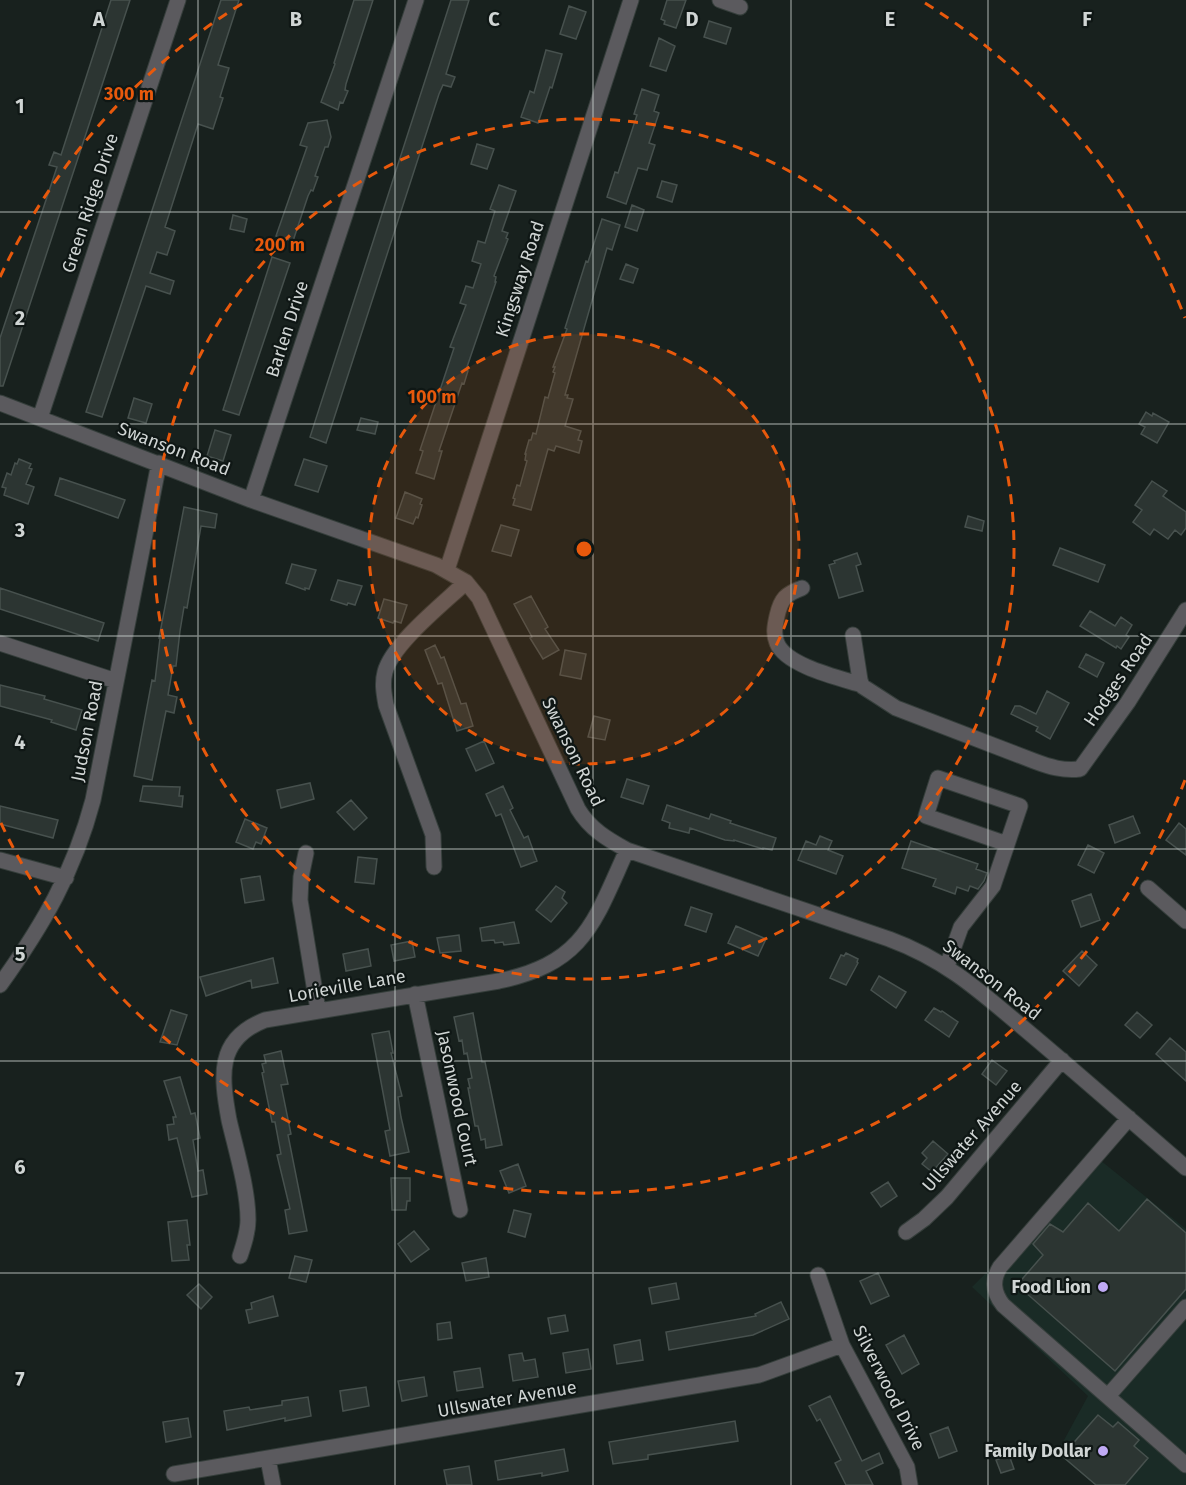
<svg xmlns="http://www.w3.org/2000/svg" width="1186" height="1485" font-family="'Fira Sans',sans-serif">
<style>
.built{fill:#1a2b26}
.building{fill:#2c3532;stroke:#47514e;stroke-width:1.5}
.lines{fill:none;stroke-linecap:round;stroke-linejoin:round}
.minor-casing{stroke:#353e3b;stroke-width:17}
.minor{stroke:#5b5a5e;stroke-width:15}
.grid{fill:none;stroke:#d0d5d4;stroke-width:1.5;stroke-opacity:0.55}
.ring{fill:none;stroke:#e8590c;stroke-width:3;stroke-dasharray:10 8}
.poi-dot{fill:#bfa9f4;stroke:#0f1715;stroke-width:2}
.labels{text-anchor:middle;stroke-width:4.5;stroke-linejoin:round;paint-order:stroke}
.street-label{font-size:18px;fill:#d0d5d4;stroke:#0f1715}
.poi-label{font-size:18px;font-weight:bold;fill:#d0d5d4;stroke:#0f1715;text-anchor:end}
.grid-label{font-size:20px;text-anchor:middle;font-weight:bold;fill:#d0d5d4;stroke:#0f1715;stroke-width:4.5;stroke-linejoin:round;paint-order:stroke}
.centre{fill:#e8590c;stroke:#0f1715;stroke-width:3}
.ring-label{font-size:18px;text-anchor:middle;font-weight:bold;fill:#e8590c;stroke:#0f1715;stroke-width:4.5;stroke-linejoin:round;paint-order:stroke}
</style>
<rect width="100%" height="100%" fill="#18211e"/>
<path class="built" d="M1100,1160L1186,1229V1485H1095L1057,1453L1088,1396L972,1287Z"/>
<path class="building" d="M111,0H130L3,386H0V338L57,167L49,165L54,152L61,155Z
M221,0H239L218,65L229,68L220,97L223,98L213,129L198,124L165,227L175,231L167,255L157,252L150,273L174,281L170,294L146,286L102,417L86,412Z
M354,0H373L346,84L345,90L348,91L343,103L340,102L338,110L321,102L335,64L334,63Z
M451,0H469L446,74L455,77L451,87L443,85L439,94L326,443L310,437Z
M667,0H686L676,28L664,24L665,21L661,19Z
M569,6L586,12L576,39L560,34Z
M709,21L731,28L726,44L704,37Z
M659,38L675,46L666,71L650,66Z
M546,50L562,54L552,88L550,87L538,123L521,117L530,91L534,93Z
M642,89L659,95L654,111L659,113L649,143L655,145L647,170L638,168L626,204L607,197L615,172L618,173L637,115L634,114Z
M327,120L331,137L328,147H325L315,176L318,177L313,191L311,190L308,196L293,241L276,236L307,147L300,145L308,123Z
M477,144L494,149L487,169L471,164Z
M662,181L677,185L672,202L657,197Z
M499,185L516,191L502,231L508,233L506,238L508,239L494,276L496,277L495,282H496L468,364L466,370L468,371L464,384L462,383L439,451H442L434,479L416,473L423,451L420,450L454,348L450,347L466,305L460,303L466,286L473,288L481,264L472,261L478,241L485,243L495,211L490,209Z
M632,205L644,210L637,231L625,227Z
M233,215L247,219L244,232L230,229Z
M602,219L620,225L612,250L607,248L565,395H568L567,398L573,399L565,426L581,431L578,440L582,441L579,453L556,446L554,451L548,449L531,510L513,505L515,499L513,498L517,485L520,486L527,461L525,460L526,454H525L529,440H531L533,433L536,434L545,397L548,398L555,373L553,372L555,367H553L567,329L565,328L586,261L588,262Z
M272,257L290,263L239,415L223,410Z
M626,264L638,269L633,283L620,279Z
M134,398L152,404L146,423L128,418Z
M1146,412L1152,416L1153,413L1169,422L1157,443L1141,434L1145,427L1139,424Z
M361,418L378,422L375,434L357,430Z
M215,430L231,435L223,461L207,456Z
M19,459L31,464L29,468L32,469L26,484L34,487L28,504L4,495L6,488L2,487L7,473L11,475L15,463L17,464Z
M304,459L327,466L318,492L295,485Z
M60,478L125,500L118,518L55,495Z
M1152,481L1167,491L1163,496L1186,512V528L1181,535L1175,530L1168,539L1154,529L1150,535L1133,522L1142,510L1135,505Z
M405,492L422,499L420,504L422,505L418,518L416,517L413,524L396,518Z
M184,507L217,514L215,528L201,526L187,608L184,607L180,631L176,666H173L168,695L177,697L174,713L166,711L152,780L134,776L152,680L155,681L160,638H159Z
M968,516L984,521L982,531L965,527Z
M501,525L519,530L511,556L492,551Z
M1060,548L1105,565L1098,582L1053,565Z
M857,553L861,564L856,566L863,591L839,598L829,565L835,563L834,561Z
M292,564L316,570L309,589L305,588V590L286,583Z
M338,580L362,586L355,605L348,603L347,605L331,600Z
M0,588L104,623L98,641L0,609Z
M531,596L548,627L545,629L559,650L543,659L530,638L532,637L514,604Z
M384,599L407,605L401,623L394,621L393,623L378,618Z
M1090,611L1115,626L1121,617L1132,625L1126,635L1129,637L1121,649L1117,646L1116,648L1080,626Z
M435,645L441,658L444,657L461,704L466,703L473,726L457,731L442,683L438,684L425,650Z
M565,650L586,654L581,679L560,675Z
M1086,654L1104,663L1097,677L1079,667Z
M0,685L45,696L44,699L82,710L76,730L51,722L52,720L0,706Z
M1047,691L1069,703L1050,739L1036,731L1038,727L1011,714L1015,706H1020L1036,714Z
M594,716L610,720L605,740L588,737Z
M484,741L494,763L476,771L466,749Z
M627,779L649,786L643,804L621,797Z
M310,783L314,799L281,808L277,790Z
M143,786L180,787L179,796H183L182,807L140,801Z
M503,786L513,808L510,810L524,838L528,836L537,861L521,867L501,814L496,816L486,794Z
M351,800L367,818L354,830L337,812Z
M667,805L709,819L711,814L731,821L730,823L776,838L772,850L763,848V849L734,840V841L725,840L690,828L689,833L669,828L670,823L662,820Z
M0,806L58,820L53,838L0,824Z
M1133,816L1140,833L1115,843L1109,825Z
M245,819L267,828L261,844L256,842L253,849L236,842Z
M1179,823L1186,829V855L1166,840Z
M820,836L832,841L828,850L843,856L836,874L798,860L806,841L816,845Z
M911,841L978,864L976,869L987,873L984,881L978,889L970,886L968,891L957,887L955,894L933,886L936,879L902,868Z
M1088,845L1104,853L1094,873L1078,865Z
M358,857L377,859L374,884L355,882Z
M260,876L264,900L245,903L241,879Z
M556,886L565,892L562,898L567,903L551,922L536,910Z
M1091,894L1100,920L1081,927L1072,901Z
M691,907L712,914L706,932L685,925Z
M514,922L519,943L504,945L503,942L495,943L494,940L482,941L480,928Z
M736,926L766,939L758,956L728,943Z
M459,935L461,951L440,953L437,938Z
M412,941L415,957L394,961L391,945Z
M368,949L371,966L346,971L343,954Z
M1082,951L1097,965L1079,986L1063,971Z
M846,953L858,959L857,962L858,963L846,985L830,978L841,955L844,956Z
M273,958L278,983L252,988L251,980L206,996L200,977Z
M879,976L906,992L896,1008L871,990Z
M934,1008L941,1012L942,1011L958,1022L949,1037L925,1020Z
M171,1010L187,1015L177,1045L160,1042Z
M1137,1012L1152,1025L1140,1038L1125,1025Z
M473,1013L482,1062H485L502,1145L486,1148L485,1139L481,1140L478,1126H475L468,1088H470L468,1079L472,1078L467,1053L464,1054L462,1040L459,1041L454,1017Z
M389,1031L393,1053H391L402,1096L398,1097L401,1117L409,1152L390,1156L385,1131L390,1130L372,1034Z
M1170,1038L1186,1052V1081L1156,1054Z
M281,1051L288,1084L281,1085L291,1134L288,1135L307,1231L289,1234L285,1210L290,1209L277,1155L281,1154L275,1122H272L262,1073L264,1072L262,1064L266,1063L264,1055Z
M992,1060L1007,1071L996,1085L982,1074Z
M180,1077L191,1114L195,1113L200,1138L193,1140L198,1171L203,1170L207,1194L192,1197L177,1138L169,1140L167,1125L174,1124L173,1117H176L164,1081Z
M933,1141L948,1154L932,1172L922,1164L927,1158L922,1153Z
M518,1164L526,1186L509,1193L500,1171Z
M391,1178H410V1201H407L406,1210H392Z
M888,1182L897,1196L881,1207L871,1193Z
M1147,1199L1186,1233V1289L1115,1371L1017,1285L1043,1255L1033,1244L1050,1224L1063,1232L1088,1203L1119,1231Z
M514,1210L531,1214L525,1237L508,1232Z
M187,1220L190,1245H187L189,1260L172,1261L168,1222Z
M414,1231L429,1249L411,1262L398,1244Z
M295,1256L312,1260L306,1282L289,1278Z
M486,1258L489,1277L466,1281L462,1263Z
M878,1273L889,1296L871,1304L860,1281Z
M676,1283L679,1299L652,1304L649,1288Z
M199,1284L212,1297L201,1309L187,1295Z
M273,1296L278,1316L249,1323L246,1310L252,1309L251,1303Z
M781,1302L789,1319L753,1335L669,1350L666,1332L756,1316L755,1314Z
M565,1315L568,1331L551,1334L548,1318Z
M450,1322L452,1338L438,1340L437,1324Z
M904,1335L919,1364L902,1374L886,1345Z
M640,1340L643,1360L617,1364L614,1345Z
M588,1349L591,1369L566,1373L563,1353Z
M522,1353L524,1361L535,1359L538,1377L513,1381L509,1355Z
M480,1368L483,1387L457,1391L454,1372Z
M424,1377L427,1396L402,1401L398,1381Z
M366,1387L369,1406L343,1411L340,1391Z
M830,1396L862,1461L879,1453L883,1463L866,1471L873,1485H846L835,1463L841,1460L820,1419L817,1421L809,1406Z
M308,1397L311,1416L285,1421V1418L227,1430L224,1411L249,1407L250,1410L282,1405V1401Z
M1098,1415L1113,1427L1118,1422L1139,1440L1134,1446L1148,1458L1125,1485H1096L1062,1456Z
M188,1418L191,1437L166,1442L163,1422Z
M735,1421L738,1441L648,1455V1459L613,1464L609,1442Z
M948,1427L957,1451L939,1458L930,1434Z
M564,1449L568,1471L542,1476V1473L498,1480L495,1461Z
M1009,1455L1014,1469L1001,1473L996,1460Z
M469,1466L472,1485H447L444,1470Z"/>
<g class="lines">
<defs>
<path id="minor" d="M720,0L740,7
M0,403L251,500L436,565L466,582L479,598L578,809C590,829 607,839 627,850L889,939C949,961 984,995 1033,1036C1084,1079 1135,1124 1186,1168
M40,418L178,0
M251,500L416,0
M447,570L631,0
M802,588C786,594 781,598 777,616C775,625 773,634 777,643C786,666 840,678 862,685
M853,635L860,680L862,686L876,695L896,708L1034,761C1050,767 1063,771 1080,769L1128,702L1186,610
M0,643L116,681
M306,853L301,877L300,900L318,1010
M0,860L66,878
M434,867L433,835L386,705C384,694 382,683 385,672C392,644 444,603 466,582
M1148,888L1186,921
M947,966L961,927L993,886L1020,806L938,778L926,816L1007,844
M0,985C43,925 74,872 93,800L159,463
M415,994L460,1210
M1129,1118L1000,1267C992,1280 993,1292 1003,1305L1186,1465
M906,1232L924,1219L947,1197L1062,1060
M240,1256C244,1244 248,1232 248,1220C248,1189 236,1150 229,1120C221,1076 216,1039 265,1020L499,981C585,963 594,922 627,850
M818,1275L842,1345L907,1467L910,1485
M1108,1396L1186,1307
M268,1459L273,1485
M174,1474L759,1375L842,1345"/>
</defs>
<use href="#minor" class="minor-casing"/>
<use href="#minor" class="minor"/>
</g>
<path class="grid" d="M198,0V1485M395,0V1485M593,0V1485M791,0V1485M988,0V1485M0,212H1186M0,424H1186M0,636H1186M0,849H1186M0,1061H1186M0,1273H1186"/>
<circle cx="584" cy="549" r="215" fill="#e8590c" fill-opacity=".12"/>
<g class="ring">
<circle cx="584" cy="549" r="215"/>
<circle cx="584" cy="549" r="430"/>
<path d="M1185 780A644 644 0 0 1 0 821M0 277A644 644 0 0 1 243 3M925 3A644 644 0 0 1 1185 318"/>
</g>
<g class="poi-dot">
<circle cx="1103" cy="1287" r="6"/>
<circle cx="1103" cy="1451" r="6"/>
</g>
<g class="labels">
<g class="street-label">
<text transform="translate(90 203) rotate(-72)" y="6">Green Ridge Drive</text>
<text transform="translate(520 279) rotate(-72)" y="6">Kingsway Road</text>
<text transform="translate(287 329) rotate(-72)" y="6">Barlen Drive</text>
<text transform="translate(174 449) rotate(21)" y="6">Swanson Road</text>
<text transform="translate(1118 680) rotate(-56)" y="6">Hodges Road</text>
<text transform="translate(87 731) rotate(-79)" y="6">Judson Road</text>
<text transform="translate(573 752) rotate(64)" y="6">Swanson Road</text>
<text transform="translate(992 980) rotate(38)" y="6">Swanson Road</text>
<text transform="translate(347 986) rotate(-10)" y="6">Lorieville Lane</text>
<text transform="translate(457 1098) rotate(78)" y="6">Jasonwood Court</text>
<text transform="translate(972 1136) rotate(-49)" y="6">Ullswater Avenue</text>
<text transform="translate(889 1388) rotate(63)" y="6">Silverwood Drive</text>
<text transform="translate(507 1399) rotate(-10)" y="6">Ullswater Avenue</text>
</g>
<g class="poi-label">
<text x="1091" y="1293">Food Lion</text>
<text x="1091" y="1457">Family Dollar</text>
</g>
</g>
<g class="grid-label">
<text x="99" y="26">A</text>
<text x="296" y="26">B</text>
<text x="494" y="26">C</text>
<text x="692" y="26">D</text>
<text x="890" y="26">E</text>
<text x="1087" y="26">F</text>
<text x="20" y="113">1</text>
<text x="20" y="325">2</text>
<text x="20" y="537">3</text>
<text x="20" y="749">4</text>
<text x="20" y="961">5</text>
<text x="20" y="1174">6</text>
<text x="20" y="1386">7</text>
</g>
<circle cx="584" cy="549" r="9" class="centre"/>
<g class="ring-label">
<text x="129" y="100">300 m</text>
<text x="280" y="251">200 m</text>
<text x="432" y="403">100 m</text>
</g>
</svg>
